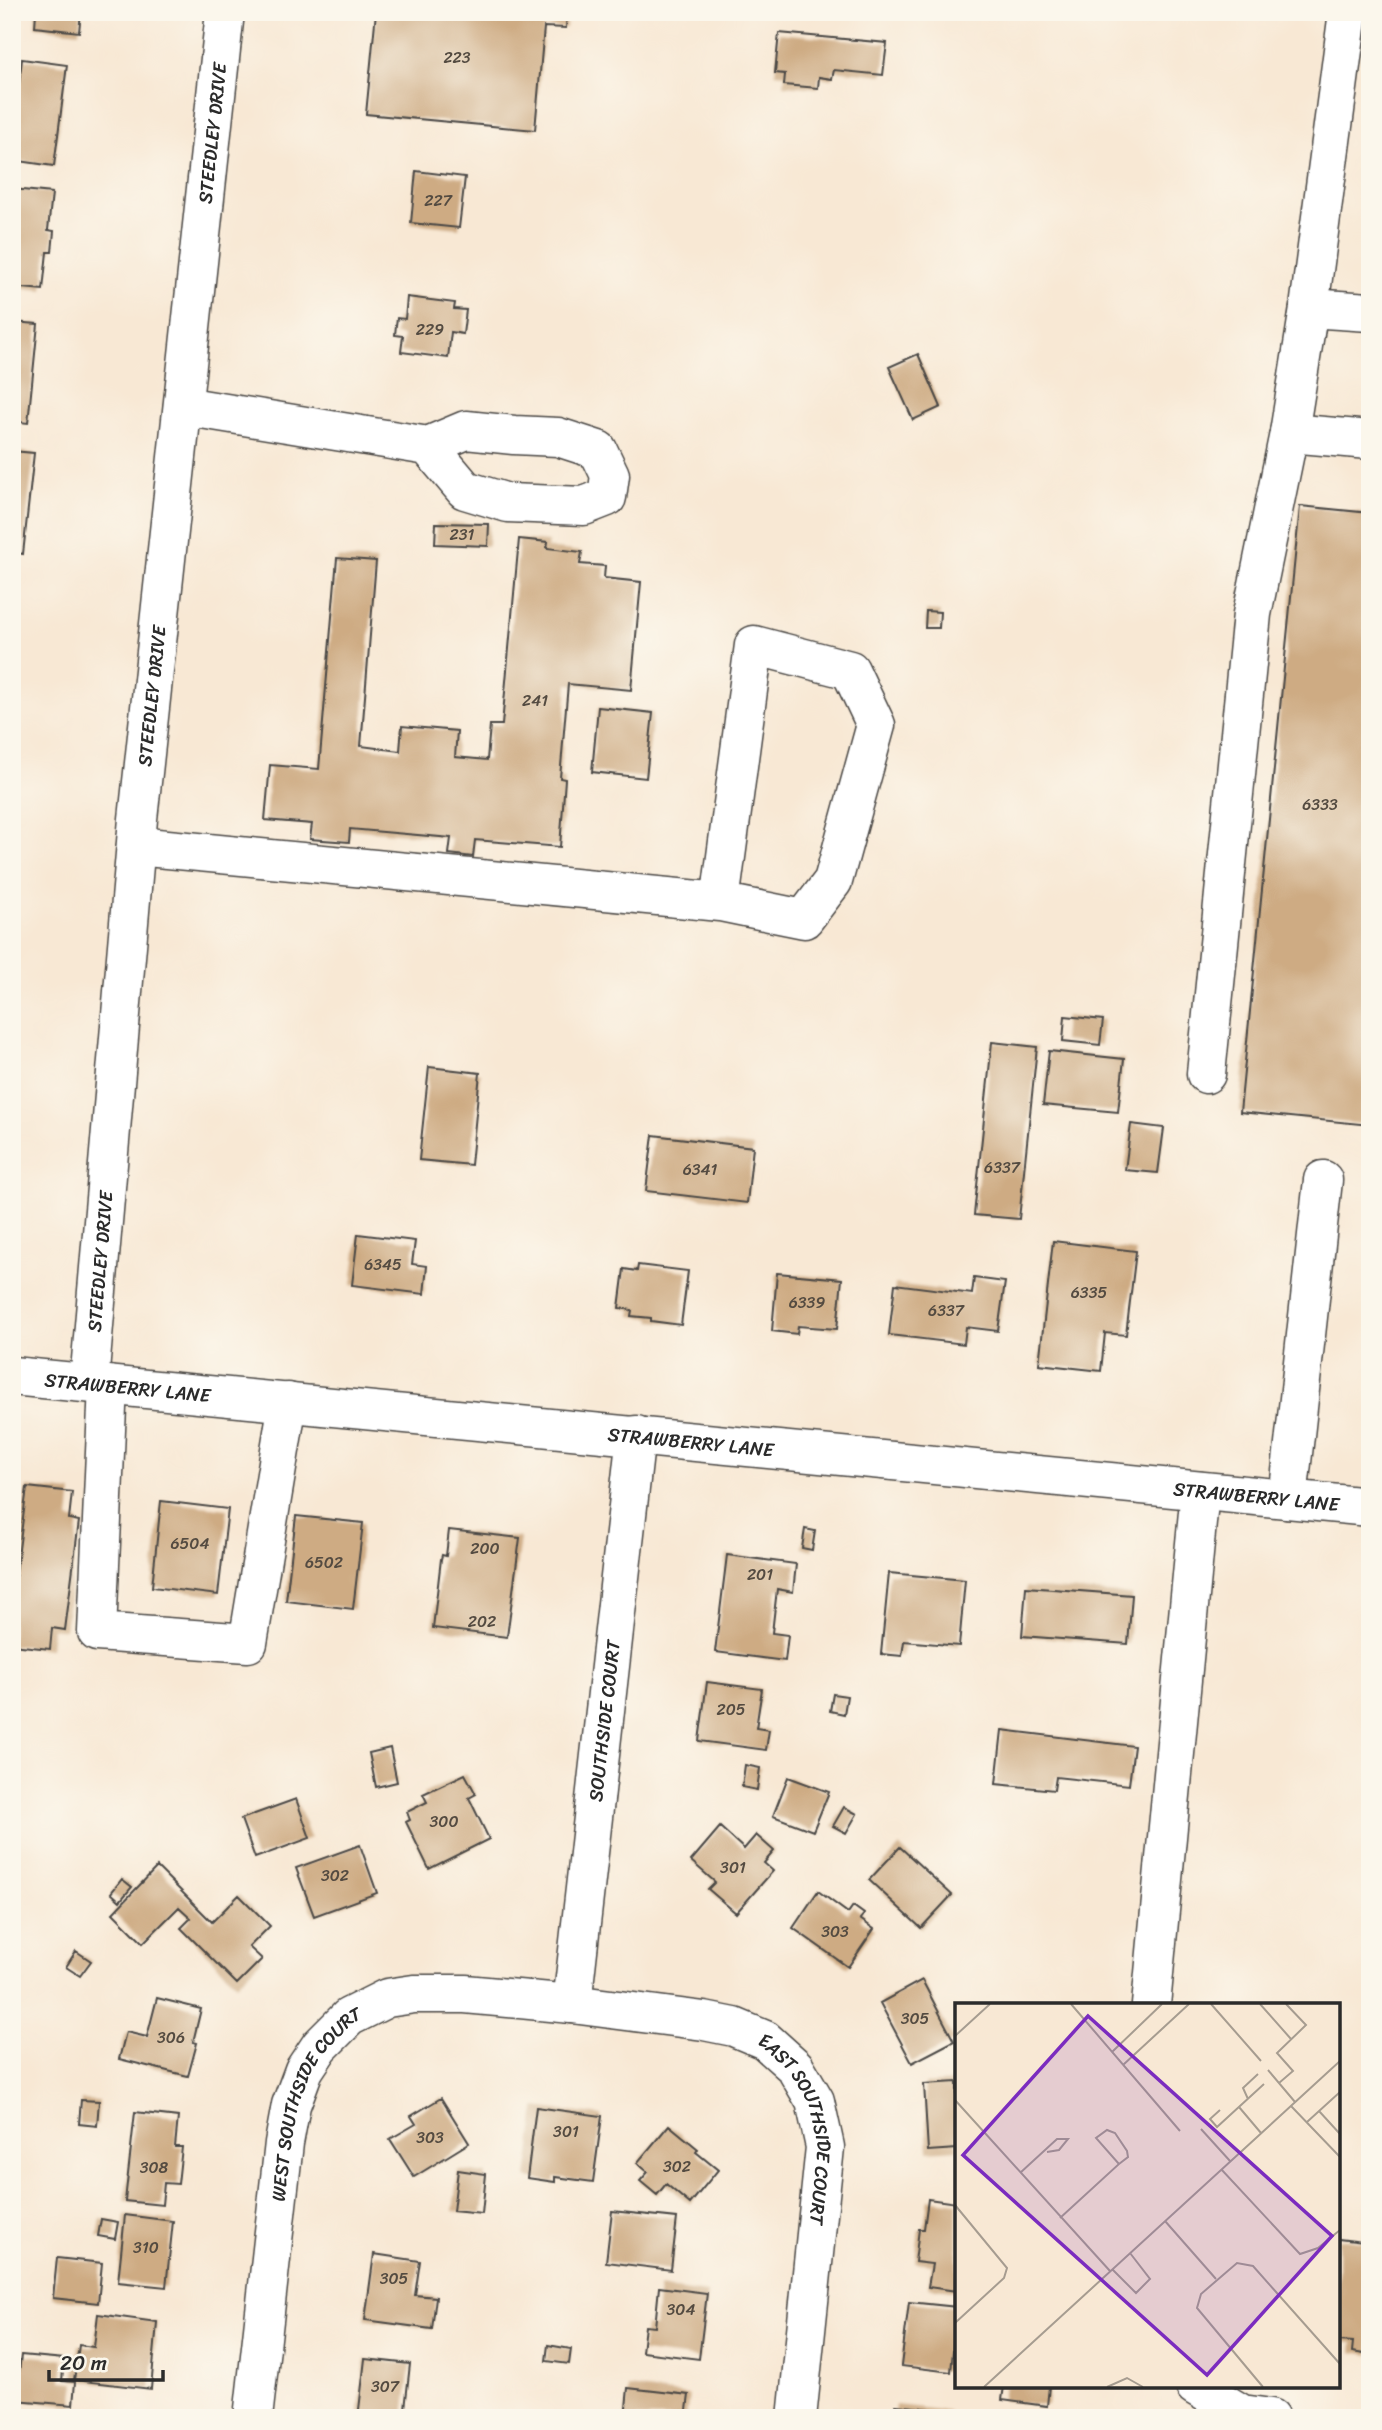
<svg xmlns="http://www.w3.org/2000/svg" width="1382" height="2430" font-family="Sriracha,sans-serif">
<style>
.building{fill:#ceab83}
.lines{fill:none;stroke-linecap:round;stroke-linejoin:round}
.minor-casing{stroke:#4a4744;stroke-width:41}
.minor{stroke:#fff;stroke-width:38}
.labels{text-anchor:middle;stroke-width:5;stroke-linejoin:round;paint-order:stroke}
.number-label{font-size:16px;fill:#544b41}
.street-label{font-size:19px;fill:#2b2b2b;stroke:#fbf7ec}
.inset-road{fill:none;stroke:#a69c90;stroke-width:2}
.view{fill:#7b2cbf;fill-opacity:0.15;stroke:#7b2cbf;stroke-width:3.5}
.inset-edge{fill:none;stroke:#2b2b2b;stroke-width:3.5}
</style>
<rect width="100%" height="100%" fill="#fbf7ec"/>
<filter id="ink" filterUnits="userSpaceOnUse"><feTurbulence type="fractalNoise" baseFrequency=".0143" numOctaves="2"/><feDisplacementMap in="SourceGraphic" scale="14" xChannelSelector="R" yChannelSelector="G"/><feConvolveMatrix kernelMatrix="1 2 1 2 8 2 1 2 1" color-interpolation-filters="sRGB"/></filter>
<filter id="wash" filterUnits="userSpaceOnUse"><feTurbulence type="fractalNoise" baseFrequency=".00686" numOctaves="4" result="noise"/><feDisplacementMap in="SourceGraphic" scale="28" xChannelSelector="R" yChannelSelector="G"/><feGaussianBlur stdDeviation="1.57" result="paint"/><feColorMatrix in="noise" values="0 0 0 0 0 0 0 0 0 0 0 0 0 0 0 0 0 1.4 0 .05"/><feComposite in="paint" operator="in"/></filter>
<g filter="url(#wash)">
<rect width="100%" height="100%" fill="#f8e8d4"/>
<g id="blocks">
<path class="building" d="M36,12H81L79,32L35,27Z
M376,12H567L566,28L544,27L535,130L366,114Z
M779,33L887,43L883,75L834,70L832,79L819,77L818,88L784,85L785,74L775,73Z
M22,59L67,65L54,166L12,160V93H18Z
M416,171L465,177L459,228L411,223Z
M12,189L52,193L48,230L54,231L52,252H47L43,290L12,287Z
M407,297L455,303L454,309L466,310L463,334L451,332L448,358L401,352L403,336L395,335L396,325L397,318L405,319Z
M12,322L38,324L28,423L12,421Z
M918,354L941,407L913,420L889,367Z
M12,451L34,453L23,554L12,552Z
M1300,506L1370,513V1125L1240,1112Z
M436,523L489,524L488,546L435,544Z
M519,539L548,542L547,548L582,552L580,564L605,566L604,578L641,582L631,690L568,684L560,778L565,779L560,847L475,840L473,857L449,854L451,838L350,829L349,842L310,839L312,824L265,820L270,765L319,769L337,558L376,561L361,746L400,751L402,726L457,731L455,757L487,760L490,725H502Z
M926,611L940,612L939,628H925Z
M598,707L653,713L646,778L592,772Z
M1065,1016L1103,1020L1100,1045L1063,1041Z
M992,1042L1037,1047L1019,1219L974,1215Z
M1049,1051L1124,1059L1118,1112L1043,1105Z
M429,1067L480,1073L471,1165L419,1160Z
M1131,1124L1164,1128L1158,1173L1125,1170Z
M653,1135L753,1147L747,1203L646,1191Z
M358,1234L415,1241L412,1264L427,1266L424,1294L352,1285Z
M1053,1241L1136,1251L1126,1335L1105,1333L1101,1371L1039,1364Z
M638,1265L688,1271L681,1325L651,1321V1318L631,1316L632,1310L619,1308L624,1269L637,1271Z
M777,1273L842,1279L837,1329L798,1326L797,1334L772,1331Z
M974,1278L1005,1282L998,1331L966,1327L964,1344L889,1335L895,1284L972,1294Z
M27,1487L72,1492L69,1519L79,1521L65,1630L52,1628L50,1649L12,1645V1604Z
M161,1501L228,1509L218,1595L152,1587Z
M296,1516L363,1523L353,1609L286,1601Z
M805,1529L815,1531L812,1550L802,1548Z
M449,1530L520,1538L507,1637L433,1628L441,1559L442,1555L446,1556Z
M727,1555L796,1564L793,1592L777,1589L772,1633L788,1635L785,1661L715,1652Z
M889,1573L965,1580L959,1646L904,1641L902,1656L881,1654Z
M1026,1587L1132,1595L1128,1644L1022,1636Z
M707,1682L762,1689L756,1728L769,1730L766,1750L699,1741Z
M833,1694L847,1696L844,1714L830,1711Z
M1002,1730L1134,1746L1129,1785L1056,1777L1054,1790L996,1784Z
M390,1748L397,1782L376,1787L369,1753Z
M745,1765L760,1768L757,1790L742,1787Z
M465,1774L476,1794L469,1798L489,1839L429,1869L406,1822L410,1820L407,1812L427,1802L423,1794Z
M788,1777L829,1792L813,1831L773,1816Z
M296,1799L310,1838L255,1858L241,1819Z
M844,1807L857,1814L846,1833L833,1826Z
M720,1827L744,1849L756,1835L774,1851L764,1863L773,1871L736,1913L708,1889L715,1882L691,1861Z
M360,1845L377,1893L314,1916L296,1868Z
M900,1847L952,1895L921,1928L869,1880Z
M157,1867L212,1922L239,1895L270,1926L249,1947L262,1959L237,1984L181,1928L191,1918L179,1907L143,1943L113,1913Z
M122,1879L132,1887L120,1901L111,1893Z
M818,1891L848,1913L853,1906L864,1914L860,1919L874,1929L848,1967L793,1928Z
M76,1951L91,1961L80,1976L66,1967Z
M922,1980L954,2041L912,2063L880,2003Z
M157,1998L201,2009L193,2042L197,2043L188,2076L119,2059L126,2032L147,2037Z
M1368,2070H1370V2105L1364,2104Z
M957,2082V2149L928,2151L924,2084Z
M441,2098L469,2143L414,2177L390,2139L416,2124L411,2116Z
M81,2100L99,2101L97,2126L79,2124Z
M536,2107L602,2116L593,2182L555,2177V2182L527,2178Z
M135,2112L178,2117L175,2147H182L178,2184L164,2183L162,2205L125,2201Z
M669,2125L698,2149L696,2152L718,2170L690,2204L666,2184L657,2195L640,2181L648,2172L637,2163Z
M458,2170L486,2174L482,2214L453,2211Z
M1368,2196H1370V2355L1352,2352L1353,2342L1338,2341V2239L1363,2242Z
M928,2199L957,2203V2291L928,2287L932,2264L915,2262L919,2229H924Z
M612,2211L677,2218L671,2270L606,2262Z
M125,2215L173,2221L166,2287L118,2282Z
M101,2219L118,2222L115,2239L98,2236Z
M374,2254L420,2261L415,2295L436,2297L432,2329L365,2320Z
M57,2258L102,2263L98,2303L53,2298Z
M659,2287L707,2293L699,2359L642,2352L645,2326L655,2327Z
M909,2302L957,2307L951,2372L901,2366Z
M98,2314L157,2322L151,2389L74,2380L79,2345L94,2347Z
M548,2345L571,2349L569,2364L546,2361Z
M21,2355L64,2359L62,2381L75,2382L73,2405L16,2400Z
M365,2359L410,2364L404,2418H358Z
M1004,2386H1049L1047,2406L1002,2400Z
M628,2388L689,2395L686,2418H625Z
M896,2405L949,2411L948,2418H894Z"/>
</g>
</g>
<g filter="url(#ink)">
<use href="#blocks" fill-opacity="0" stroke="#4a4744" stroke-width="2"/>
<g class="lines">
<defs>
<g id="minor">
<path d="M1309,308L1370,312"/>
<path d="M183,406L428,446L466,430L514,435L558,437L598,450L610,475L607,497L584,506L508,503L465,490L428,446"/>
<path d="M1289,433L1370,440"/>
<path d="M136,846L720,902L754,645L850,670L876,725L833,881L804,919L720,902"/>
<path d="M1206,1074L1252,614L1289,433L1309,308L1348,12"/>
<path id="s1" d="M12,1376L1370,1507"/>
<path id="s2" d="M89,1383L138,819L225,12"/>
<path d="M108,1385L97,1632L248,1643L288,1402"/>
<path d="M1288,1499L1323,1180"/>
<path id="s3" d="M572,2004L636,1435"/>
<path d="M1151,2005L1200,1491"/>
<path d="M1195,2386L1242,2414L1271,2418"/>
<path id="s4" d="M253,2418L284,2143L291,2105L304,2070L320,2046L349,2017L387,1998L414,1994H465L572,2004L704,2021L734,2027L765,2040L795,2067L815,2101L825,2147L797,2418"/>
</g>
</defs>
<use href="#minor" class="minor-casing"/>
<use href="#minor" class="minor"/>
</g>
</g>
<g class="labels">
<g class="number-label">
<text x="457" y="63">223</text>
<text x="438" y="206">227</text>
<text x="430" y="335">229</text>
<text x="462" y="540">231</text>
<text x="535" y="706">241</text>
<text x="1320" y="810">6333</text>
<text x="1002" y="1173">6337</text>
<text x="700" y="1175">6341</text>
<text x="383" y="1270">6345</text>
<text x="1089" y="1298">6335</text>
<text x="807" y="1308">6339</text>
<text x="946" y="1316">6337</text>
<text x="190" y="1549">6504</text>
<text x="485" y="1554">200</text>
<text x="324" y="1568">6502</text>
<text x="760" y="1580">201</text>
<text x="482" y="1627">202</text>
<text x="731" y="1715">205</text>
<text x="444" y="1827">300</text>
<text x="733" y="1873">301</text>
<text x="335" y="1881">302</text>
<text x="835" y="1937">303</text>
<text x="915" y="2024">305</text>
<text x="171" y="2043">306</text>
<text x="566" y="2137">301</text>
<text x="430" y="2143">303</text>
<text x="677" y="2172">302</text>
<text x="154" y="2173">308</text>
<text x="146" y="2253">310</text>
<text x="394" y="2284">305</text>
<text x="681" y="2315">304</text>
<text x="385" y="2392">307</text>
</g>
<g class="street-label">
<text dy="7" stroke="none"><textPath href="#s2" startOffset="1256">STEEDLEY DRIVE</textPath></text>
<text dy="7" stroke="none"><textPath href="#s2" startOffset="690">STEEDLEY DRIVE</textPath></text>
<text dy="7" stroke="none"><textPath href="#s2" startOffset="122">STEEDLEY DRIVE</textPath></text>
<text dy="7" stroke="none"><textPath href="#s1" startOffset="116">STRAWBERRY LANE</textPath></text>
<text dy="7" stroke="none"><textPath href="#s1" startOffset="682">STRAWBERRY LANE</textPath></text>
<text dy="7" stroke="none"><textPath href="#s1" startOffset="1250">STRAWBERRY LANE</textPath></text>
<text dy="7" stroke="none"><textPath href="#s3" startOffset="285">SOUTHSIDE COURT</textPath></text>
<text dy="7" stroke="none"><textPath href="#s4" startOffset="326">WEST SOUTHSIDE COURT</textPath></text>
<text dy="7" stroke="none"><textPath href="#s4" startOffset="948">EAST SOUTHSIDE COURT</textPath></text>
</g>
</g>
<g transform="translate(955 2003)">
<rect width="385" height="385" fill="#f8e8d4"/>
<path class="inset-road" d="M116,1L225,128M256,1L306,58M305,1L336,36M0,33L35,1M157,49L207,1M168,62L234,1M313,67L340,99M324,80L338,68L322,50L351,22L331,1M293,96L288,85L303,71M0,97L155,268M336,103L385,154M284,104L306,130M265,107L255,116L262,124L309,81M364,108L385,131M352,119L385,89M246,126L275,158M266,166L345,251L363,245L385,227M65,170L102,136H113L104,147L92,149M0,202L52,265L49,275L0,320M105,215L164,161L141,135L152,127L160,130L172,148L173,154L164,161M210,218L261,276M157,266L181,290L195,276L175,250M29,384L385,58M152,384L172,375L188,384M308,384L242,305L246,291L282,260L298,263L385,361"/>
<path class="view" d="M133,13L377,233L252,372L8,152Z"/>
<rect width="385" height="385" class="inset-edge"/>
</g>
<rect width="1382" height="2430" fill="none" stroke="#fbf7ec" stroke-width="42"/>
<path d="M49 2370v10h114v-10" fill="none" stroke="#2b2b2b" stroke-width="3.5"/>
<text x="60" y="2370" font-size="21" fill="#2b2b2b" stroke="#fbf7ec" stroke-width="5" paint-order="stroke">20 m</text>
</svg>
